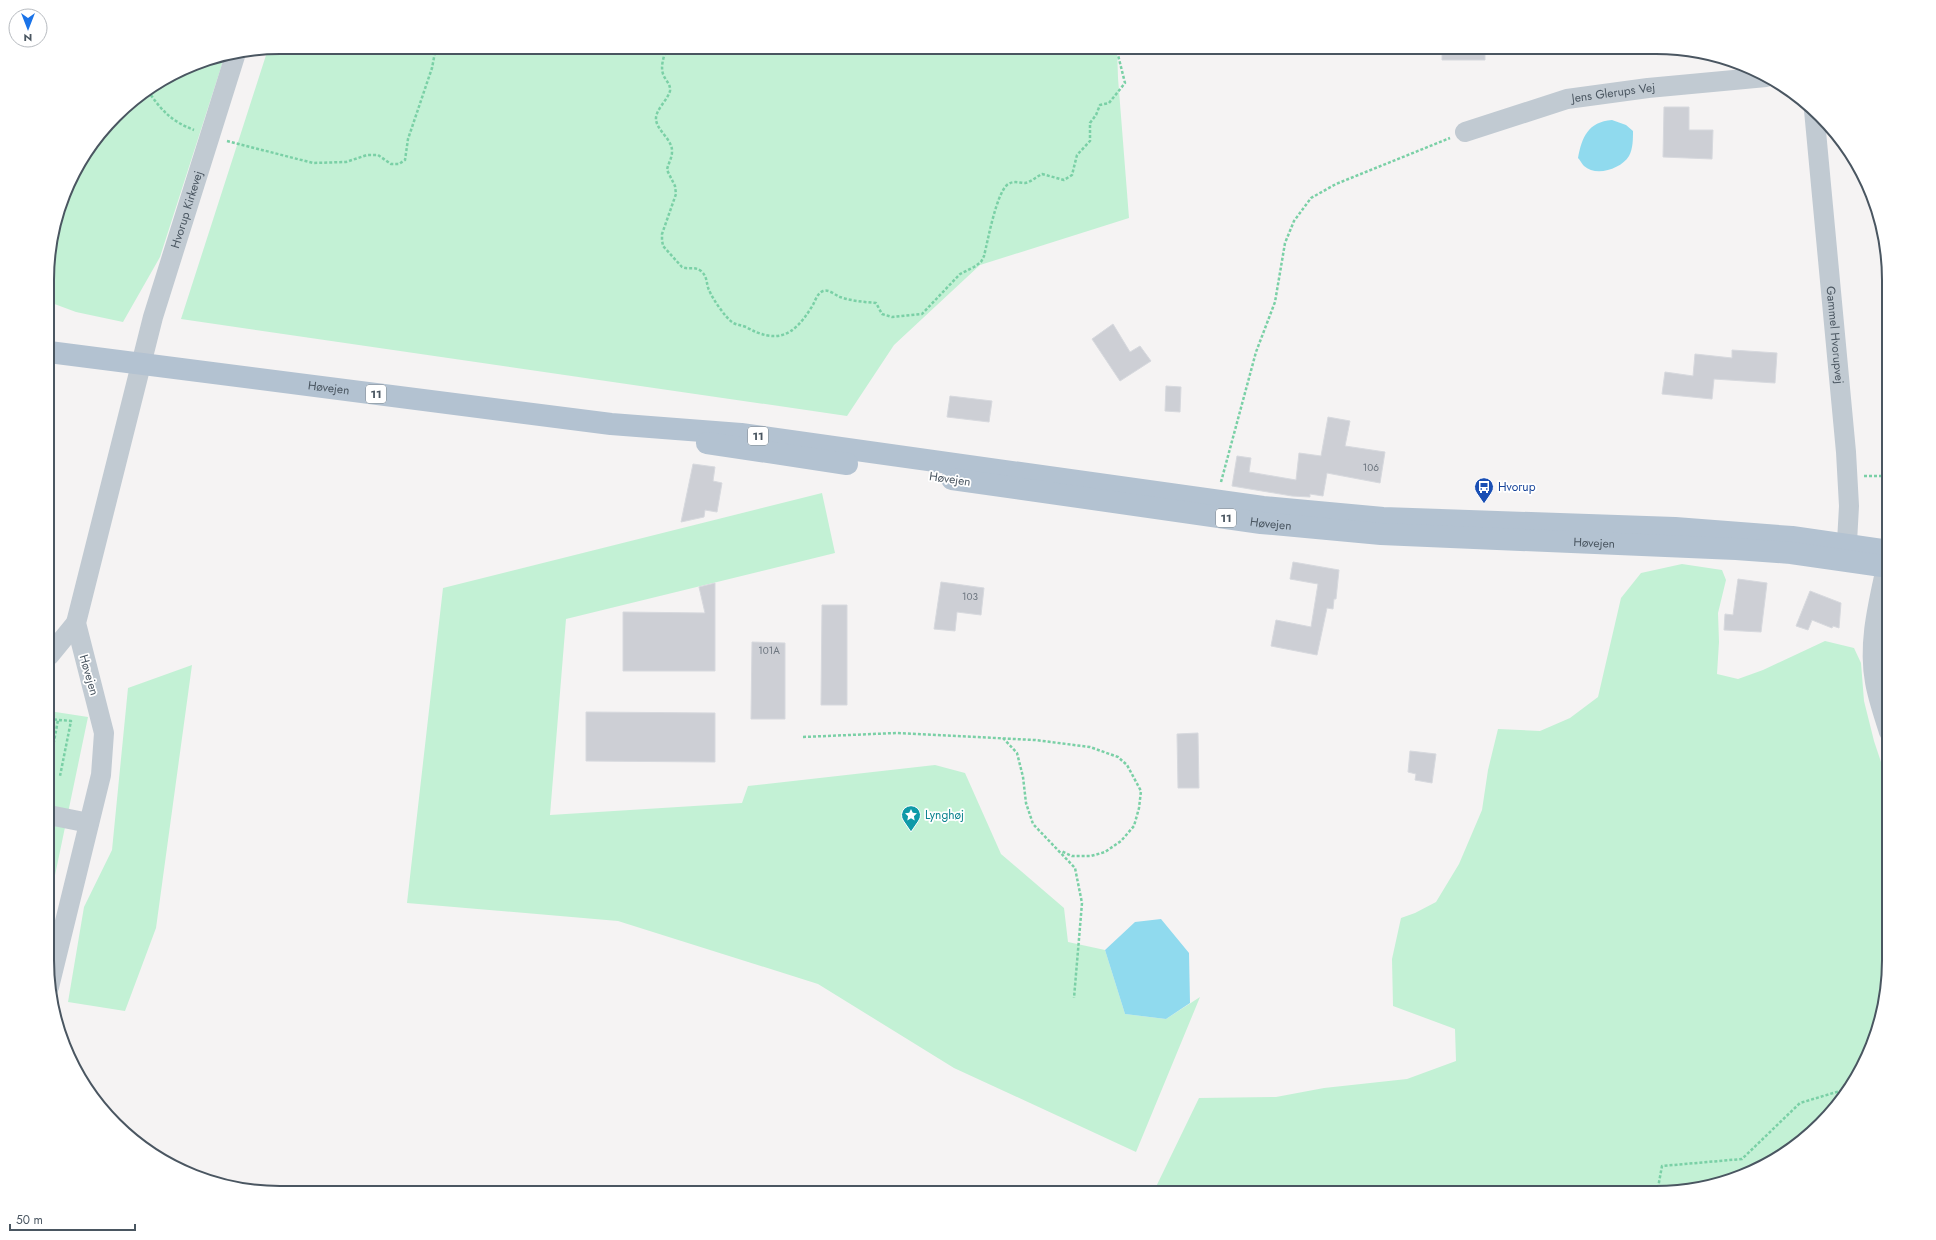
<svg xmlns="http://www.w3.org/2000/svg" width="1936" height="1240" font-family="Jost,sans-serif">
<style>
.green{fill:#c3f1d5}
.water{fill:#90daee}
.building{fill:#cdcfd5;stroke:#d7d9de}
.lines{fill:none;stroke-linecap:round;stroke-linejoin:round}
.path{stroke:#7ad0a6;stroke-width:2.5;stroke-dasharray:3 2;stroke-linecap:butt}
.minor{stroke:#c1cad2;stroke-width:20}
.major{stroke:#b3c2d1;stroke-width:22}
.labels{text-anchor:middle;stroke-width:3.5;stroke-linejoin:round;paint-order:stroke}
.number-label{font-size:10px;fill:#6b747e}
.shield{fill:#fff;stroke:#808990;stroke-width:1}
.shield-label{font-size:11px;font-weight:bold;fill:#4a5661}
.street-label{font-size:12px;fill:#4a5661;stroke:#fff}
.transit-label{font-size:12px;fill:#164399;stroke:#fff;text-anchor:start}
.culture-label{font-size:12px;fill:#0d838f;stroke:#fff;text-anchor:start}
.rim{fill:none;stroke:#4a5661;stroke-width:2}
</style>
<rect width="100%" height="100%" fill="#f5f3f3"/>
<path class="green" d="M280,47H1117L1118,78L1129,218L980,265L894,345L847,416L181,319L268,49Z
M224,58L160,257L123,322L76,312L49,302V250L71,177L126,105L191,65Z
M822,493L835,553L566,619L550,815L742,803L748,786L935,765L965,773L1001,854L1064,908L1068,942L1105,950L1125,1014L1166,1019L1200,997L1136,1152L954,1068L818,984L618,921L407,903L443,588Z
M1682,564L1722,570L1726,580L1718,613L1719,642L1717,674L1738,679L1763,670L1825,641L1854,648L1861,663L1864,701L1874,741L1885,774L1889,801V975L1877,1034L1850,1089L1820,1125L1772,1162L1716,1185L1671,1193H1153L1199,1098L1276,1097L1324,1088L1407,1079L1456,1061L1455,1029L1393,1006L1392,959L1401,918L1415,913L1436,902L1459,864L1482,810L1488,770L1498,729L1540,731L1570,718L1598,697L1621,598L1641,573Z
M1889,614V697C1886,671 1880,640 1889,614Z
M192,665L156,928L125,1011L68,1002L84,907L112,850L128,688Z
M49,711L88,717L49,904Z"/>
<path class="water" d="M1612,120L1626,125L1633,131C1633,139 1633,149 1629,156C1621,169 1596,177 1584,166C1582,164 1580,160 1578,158C1582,137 1588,122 1612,120Z
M1161,919L1189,953L1190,1003L1166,1019L1125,1014L1105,950L1135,922Z"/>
<path class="building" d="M1442,47H1485V60H1442Z
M1664,107H1689V130H1713L1712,159L1663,157Z
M1113,324L1130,352L1140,346L1151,361L1120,381L1092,339Z
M1732,350L1777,353L1775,383L1714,379L1712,399L1662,394L1665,372L1693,376L1695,354L1732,358Z
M1166,386L1181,387L1180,412L1165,411Z
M950,396L992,401L989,422L947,417Z
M1328,417L1350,421L1345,446L1385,452L1380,483L1327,473L1323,496L1310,494V497L1292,496L1232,486L1237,456L1251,458L1249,472L1296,480L1299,453L1321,456Z
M693,464L715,467L713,481L722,483L717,512L705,510L704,517L681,522Z
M1293,562L1339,570L1336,599H1334L1333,609L1327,608L1317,655L1271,646L1276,620L1311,627L1318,584L1290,579Z
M1738,579L1767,583L1761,632L1724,630L1725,614L1733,615Z
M941,582L984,588L981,615L957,612L955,631L934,629Z
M715,583V671H623V612L705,613L699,587Z
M1810,591L1841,603L1839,628L1833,626L1832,628L1812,620L1808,630L1796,626Z
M822,605H847V705H821Z
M752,642L785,643V719H751Z
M586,712L715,713V762L586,761Z
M1198,733L1199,788H1178L1177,734Z
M1410,751L1436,754L1432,783L1415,780L1416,774L1408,772Z"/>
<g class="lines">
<path class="path" d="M666,47C665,56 660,64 663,74C665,80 671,84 670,91C667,101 655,110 656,120C658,132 673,140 672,152C672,158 668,164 667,170L675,186L676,194L662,234V240L663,246L682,267C688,270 695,266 701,271C708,277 706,284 709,290C712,298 725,317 732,322C736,325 741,325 746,327C776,344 793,337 811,308C815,303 816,294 823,291C829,289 835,295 840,297C852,301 864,302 876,303L882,314L892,317L922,314L960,274L974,267L981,262L984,256C988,240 996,195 1007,185C1013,180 1019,183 1025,183C1031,182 1036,177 1042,174L1064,180L1072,175L1077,155L1090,141V123L1096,115L1100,105L1109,103L1125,83L1116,47
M148,91C162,111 171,121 194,130
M227,141L313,163L346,162L367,155H378L391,164H399L405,160L408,139L432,68L436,47
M1864,476H1881L1889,480
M1221,482L1256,352L1275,302L1285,243L1294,221L1311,198L1336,184L1450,138
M49,719L71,721L60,776
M803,737L896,733L1035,740L1090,747L1118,757L1127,765L1141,791L1139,808L1134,826L1121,841L1105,852L1091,856H1072L1061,851
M1003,738L1017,753L1023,777L1026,803L1033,824L1075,868L1082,903L1074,998
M49,768L58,720
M1657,1193L1662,1166L1742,1159L1800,1103L1850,1088"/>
<g class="minor">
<path id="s1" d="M1814,110L1846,452L1849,506L1846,560"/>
<path id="s2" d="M1465,132L1567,99L1648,88L1766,77"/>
<path d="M1889,553C1881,594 1867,639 1875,682C1878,699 1884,716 1889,732"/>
<path d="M49,656L76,623"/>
<path d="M49,815L89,823"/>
<path id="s3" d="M49,987L101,775L104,733L76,623L153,317L235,56"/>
</g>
<g class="major">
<path id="s4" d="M49,352L611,424L741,434L1263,507L1383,518L1675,528L1792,537L1889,551"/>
<path d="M707,443L847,464"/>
<path id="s5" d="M952,479L1261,523L1381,534L1736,549L1791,553L1889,567"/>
</g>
</g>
<defs>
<symbol id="bus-pin" viewBox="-11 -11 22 30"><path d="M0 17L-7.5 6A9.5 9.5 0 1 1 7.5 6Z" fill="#1a4fb4" stroke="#fff"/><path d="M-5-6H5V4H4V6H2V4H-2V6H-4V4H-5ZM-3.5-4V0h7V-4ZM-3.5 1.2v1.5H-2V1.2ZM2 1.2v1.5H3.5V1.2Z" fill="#fff"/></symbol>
<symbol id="sight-pin" viewBox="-11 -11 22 30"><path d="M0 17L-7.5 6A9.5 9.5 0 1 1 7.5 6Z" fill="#0f9aa8" stroke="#fff"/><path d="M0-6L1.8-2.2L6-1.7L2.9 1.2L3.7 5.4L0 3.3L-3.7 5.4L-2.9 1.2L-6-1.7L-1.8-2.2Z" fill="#fff"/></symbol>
</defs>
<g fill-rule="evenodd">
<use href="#bus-pin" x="1473" y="476" width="22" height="30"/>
<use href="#sight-pin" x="900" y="804" width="22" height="30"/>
</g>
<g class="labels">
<g class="number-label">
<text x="1371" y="471">106</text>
<text x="970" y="600">103</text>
<text x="769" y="654">101A</text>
</g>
<g class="shield">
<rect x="366" y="385" width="20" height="18" rx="3"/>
<rect x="748" y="427" width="20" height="18" rx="3"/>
<rect x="1216" y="509" width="20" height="18" rx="3"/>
</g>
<g class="shield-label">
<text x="376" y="398">11</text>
<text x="758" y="440">11</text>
<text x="1226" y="522">11</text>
</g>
<g class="street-label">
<text dy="4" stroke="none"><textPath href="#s2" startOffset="154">Jens Glerups Vej</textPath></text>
<text dy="4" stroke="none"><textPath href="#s3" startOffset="802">Hvorup Kirkevej</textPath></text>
<text dy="4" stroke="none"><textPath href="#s1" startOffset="226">Gammel Hvorupvej</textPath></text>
<text dy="4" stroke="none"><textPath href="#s4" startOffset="282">Høvejen</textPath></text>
<text transform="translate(950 479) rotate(8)" y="4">Høvejen</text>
<text dy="4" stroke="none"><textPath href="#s5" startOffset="322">Høvejen</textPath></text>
<text dy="4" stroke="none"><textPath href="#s5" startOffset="646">Høvejen</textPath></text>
<text transform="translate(89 675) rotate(74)" y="4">Høvejen</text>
</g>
<g class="transit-label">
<text x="1498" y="491">Hvorup</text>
</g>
<g class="culture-label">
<text x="925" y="819">Lynghøj</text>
</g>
</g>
<path d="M0 0H1936V1240H0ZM280 54H1656A226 226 0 0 1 1882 280V960A226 226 0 0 1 1656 1186H280A226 226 0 0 1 54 960V280A226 226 0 0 1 280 54Z" fill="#fff" fill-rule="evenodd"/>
<path class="rim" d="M280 54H1656A226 226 0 0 1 1882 280V960A226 226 0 0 1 1656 1186H280A226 226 0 0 1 54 960V280A226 226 0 0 1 280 54Z"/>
<g transform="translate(28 28) rotate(180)"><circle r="19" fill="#ffffff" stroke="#b7bbc0"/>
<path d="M0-3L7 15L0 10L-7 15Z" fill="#1a73e8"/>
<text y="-6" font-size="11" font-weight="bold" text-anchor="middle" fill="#4a5661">N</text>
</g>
<path d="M10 1224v6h125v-6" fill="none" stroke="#4a5661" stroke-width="2"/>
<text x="16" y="1224" font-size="12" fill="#4a5661" stroke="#ffffff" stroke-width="3" paint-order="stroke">50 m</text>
</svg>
